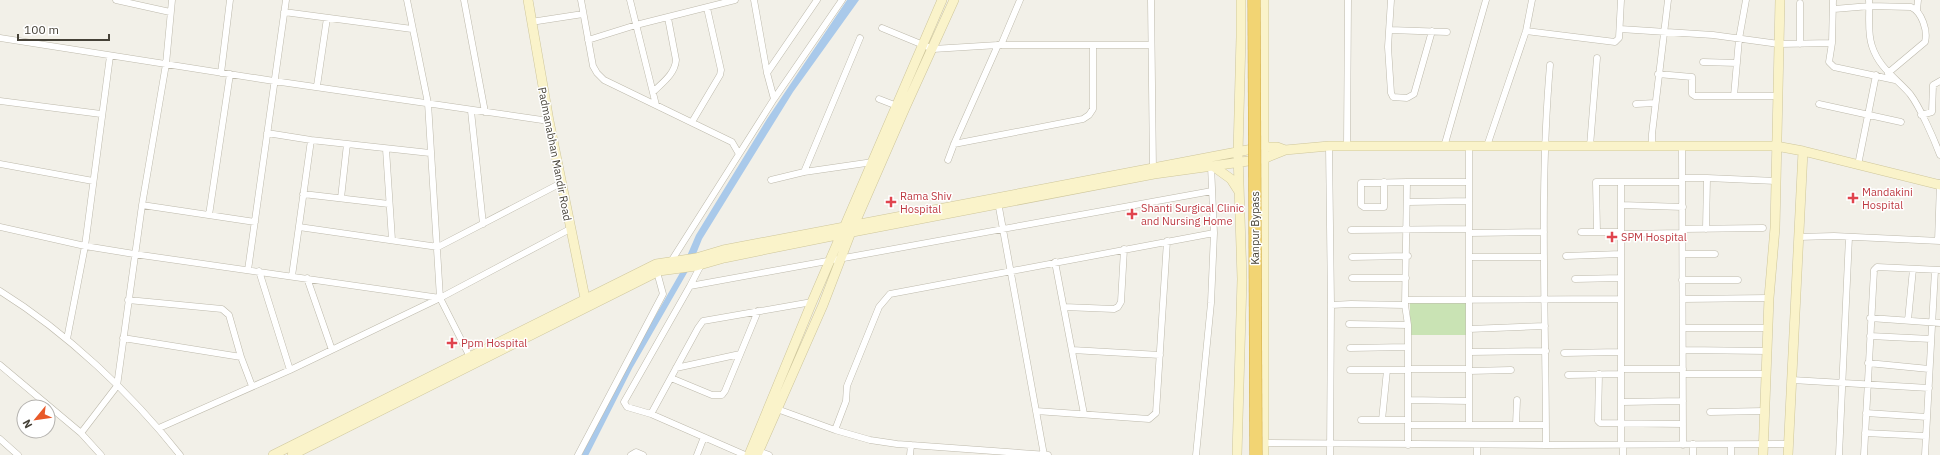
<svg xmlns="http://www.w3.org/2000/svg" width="1940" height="455" font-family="'IBM Plex Sans',sans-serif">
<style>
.green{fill:#c9e3b4}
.water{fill:#a9c9ea}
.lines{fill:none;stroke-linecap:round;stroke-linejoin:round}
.canal{stroke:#a9c9ea;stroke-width:6}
.street-casing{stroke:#bdb9ab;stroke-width:7}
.secondary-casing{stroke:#cec69b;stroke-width:10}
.street{stroke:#fff;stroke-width:6}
.secondary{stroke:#faf3ca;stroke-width:9}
.highway-bridge-casing{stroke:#d0ab44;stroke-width:13;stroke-linecap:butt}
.highway-bridge{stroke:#f2d473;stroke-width:12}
.health-dot{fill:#e0444e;stroke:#fff;stroke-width:1.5}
.labels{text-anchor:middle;stroke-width:3;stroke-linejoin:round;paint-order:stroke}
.street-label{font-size:11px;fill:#454137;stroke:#fff}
.health-label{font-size:11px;fill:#be3a42;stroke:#fff;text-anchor:start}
</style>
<rect width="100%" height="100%" fill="#f2f0e8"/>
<path class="green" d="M1410,303H1467L1466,335H1410Z"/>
<path class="water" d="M847,0H859L793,92L702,239L696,254L687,256L696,235L767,119Z"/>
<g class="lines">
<path class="canal" d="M585,455L630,366L688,265"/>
<defs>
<path id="street" d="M116,0L170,12
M407,0L428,103L440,298L471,359
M464,0L485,112
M581,0L593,66L597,73L604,80L732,142L739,154
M630,0L656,105
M754,0L767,73L774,99L842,0
M1151,0L1153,170
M1391,0L1388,47L1391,93L1393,97L1407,98L1414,94L1432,31
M1869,0C1870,14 1867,32 1872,46C1879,68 1896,78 1910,94C1920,107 1934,139 1940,155
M1834,9L1870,6L1911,7C1922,12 1928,31 1925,42L1888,73
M1917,10L1918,0
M284,12L412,29
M531,22L583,14
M882,28L933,49L998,45H1151
M1620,29L1713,35L1779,44L1832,43L1829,62L1834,67L1895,80
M1390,30L1447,32
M1526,31L1615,42L1619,38L1621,0
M0,38L274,81L549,121
M588,40L636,25L735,0
M1832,43L1833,0
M1800,44V3
M1001,45L1020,0
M1703,62L1737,63
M221,73L230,0
M767,73L817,0
M1658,74L1692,77V94L1695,96H1778
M317,86L327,18
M653,92C662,83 675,74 676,60L668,18
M1734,96L1739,39L1746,0
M879,99L897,106
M0,101L101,114
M1636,104L1655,103
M1819,104L1901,122
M471,111L483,224
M1921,115L1932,112L1933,85L1940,81
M692,122L720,75L721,70L707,8
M267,133L311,140L430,153
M954,144L1083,119L1089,115L1093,109V45
M1329,146L1331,305L1330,455
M1347,146L1348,0
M1469,146V424
M1487,146L1526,31L1532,0
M1590,146L1597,58
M1652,146V134L1668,0
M1444,147L1486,0
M1682,147L1683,445
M386,149L392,240
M948,160L954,144L998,45
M0,164L93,181
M1858,165L1876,75
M804,172L860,38
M1682,178H1707L1706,229
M1707,178L1776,181
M771,180L804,172L873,162
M1384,182V207H1364L1361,205V183L1407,182L1405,305L1408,325V445
M1407,182H1469
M303,194L389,204
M341,198L347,144
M998,202L1044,455
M1408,202L1469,201
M142,205L255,222
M1621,205L1683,207
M209,215L230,74
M0,227L85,246L134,254L440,298
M299,227L438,247L561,183
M1683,229L1763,228
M1351,230L1469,229
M1581,232H1621
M1597,232L1596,182H1682
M1469,233L1544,232
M1621,234L1683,233
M1798,237L1834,236L1940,241
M1938,241L1940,183
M1683,254H1715
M1566,256L1621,254
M1352,257L1408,256
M1469,257H1544
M1055,262L1084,414
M670,263L774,99
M248,270L286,0
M259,271L290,370
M292,276L311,140
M307,278L332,350
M1352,278H1406
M1575,279L1621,278
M1682,280H1738
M690,286L702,263
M0,291C66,332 132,394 180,455
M1683,299L1769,298
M128,300L222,309L229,315L241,357L252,386
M1406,300L1620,299
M1331,305L1351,304L1405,305
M1064,307L1114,309L1118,307L1121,302L1124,249
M1870,318L1940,323
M1908,320L1913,269
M1349,324L1408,325
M1683,328H1768
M1469,329L1545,326
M1870,336L1931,339
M123,338L241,357
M67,339L85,246L110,56
M1350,348L1407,347
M1072,350L1160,355
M1683,350L1768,351
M1469,352L1546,351
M1564,353L1621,352
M1868,363L1929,369
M0,365L81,433L101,455
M676,368L740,354
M1408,369H1469
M1621,369H1683
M1350,370H1408
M1469,371L1511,370
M1599,374L1598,421L1600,423L1683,424
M1683,374H1767
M1568,375L1621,374
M671,378L712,395H722L725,391L758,311
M1792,380L1929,388
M1408,400L1469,401
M1622,402L1683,401
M777,409L835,430L870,440L897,444L1048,455
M1036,411L1149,419L1156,413L1167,241
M1710,412L1765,411
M1866,413L1927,417
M651,414L698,328L703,321L812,302
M1361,420H1408
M1382,420L1387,370
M1408,425H1546
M1516,425L1517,400
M159,428L290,370L440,298L570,229
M835,430L846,401L847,386L879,307L890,294L1214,233
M81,433L117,386L142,205L166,64L172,0
M1865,433L1926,436
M0,439L18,455
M1264,443L1546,445L1789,444
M1693,444V455
M1546,445C1546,319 1539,191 1550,65
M1621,445V182
M1623,445V455
M758,451L769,455
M578,455L663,294L657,272
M631,455L636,452L643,455
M697,455L704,437
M745,455L651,414L627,407L624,402L690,286L1212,191
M910,455L911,445
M1196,455L1211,303L1214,233L1211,166
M1477,455V445
M1731,455V445
M1839,455L1849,237
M1864,455L1874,270L1877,267L1940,270
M1925,455L1935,270"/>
<path id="secondary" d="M528,0L549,121L586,303
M1264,0V455
M1213,166L1231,179L1238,190
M273,455L656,264L696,258L723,250L1263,147H1277L1285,150
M292,455L659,271L696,266L724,258L842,234L1154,174L1263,159L1285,150L1329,146H1776L1803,151L1940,185
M749,455L812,302L942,0
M757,455L823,305L851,232L905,108L954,0
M1237,455L1242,279L1238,153L1241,37V0
M1763,455L1769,298L1775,228L1780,0
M1788,455L1803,151"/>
</defs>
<use href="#street" class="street-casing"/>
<use href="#secondary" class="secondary-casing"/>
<use href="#street" class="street"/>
<use href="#secondary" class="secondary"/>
<defs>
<path id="highway-bridge" d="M1254,0L1256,455"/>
</defs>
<use href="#highway-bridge" class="highway-bridge-casing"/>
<use href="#highway-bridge" class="highway-bridge"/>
</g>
<g class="health-dot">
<path d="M1851 192h4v4h4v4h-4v4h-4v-4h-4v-4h4z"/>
<path d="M889 196h4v4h4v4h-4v4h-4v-4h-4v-4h4z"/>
<path d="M1130 208h4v4h4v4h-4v4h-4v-4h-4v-4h4z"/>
<path d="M1610 231h4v4h4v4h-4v4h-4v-4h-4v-4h4z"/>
<path d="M450 337h4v4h4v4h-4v4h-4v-4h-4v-4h4z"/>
</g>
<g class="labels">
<g class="street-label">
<text transform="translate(555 154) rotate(79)" y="4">Padmanabhan Mandir Road</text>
<text transform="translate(1255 228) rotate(-90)" y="4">Kanpur Bypass</text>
</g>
<g class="health-label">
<text x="1862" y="196">Mandakini<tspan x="1862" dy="13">Hospital</tspan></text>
<text x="900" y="200">Rama Shiv<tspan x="900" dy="13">Hospital</tspan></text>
<text x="1141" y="212">Shanti Surgical Clinic<tspan x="1141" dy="13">and Nursing Home</tspan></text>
<text x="1621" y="241">SPM Hospital</text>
<text x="461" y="347">Ppm Hospital</text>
</g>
</g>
<g transform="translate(36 419) rotate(241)"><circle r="19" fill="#ffffff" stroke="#b5b3af"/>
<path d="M0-3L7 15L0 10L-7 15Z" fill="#e85929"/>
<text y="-6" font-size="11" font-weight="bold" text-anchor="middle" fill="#454137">N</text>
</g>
<path d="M18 34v6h91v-6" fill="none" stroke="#454137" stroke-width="2"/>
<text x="24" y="34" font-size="12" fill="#454137" stroke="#ffffff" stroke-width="3" paint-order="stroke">100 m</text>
</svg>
